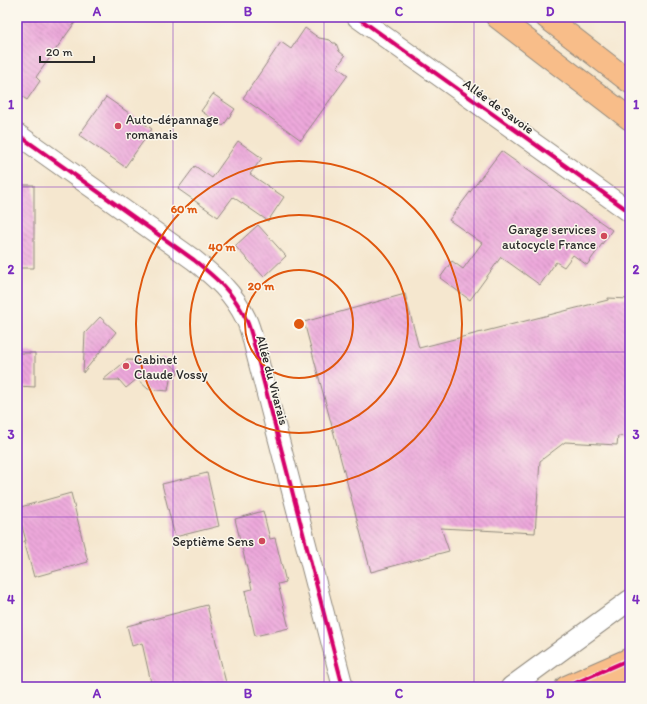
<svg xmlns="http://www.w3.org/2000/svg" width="647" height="704" font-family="Itim,sans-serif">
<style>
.building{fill:url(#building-back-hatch)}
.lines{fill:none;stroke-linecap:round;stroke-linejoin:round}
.street-casing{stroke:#90897d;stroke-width:22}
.primary-casing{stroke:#90897d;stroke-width:24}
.highway-casing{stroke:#90897d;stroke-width:24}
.street{stroke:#fff;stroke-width:20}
.primary{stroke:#f8bd89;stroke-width:22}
.highway{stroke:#f8bd89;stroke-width:22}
.cycleway-casing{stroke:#fbf7ec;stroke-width:6}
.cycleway{stroke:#d6006c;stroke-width:4}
.grid{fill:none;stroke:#7b2cbf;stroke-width:1;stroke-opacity:0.55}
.ring{fill:none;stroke:#df570e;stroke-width:2}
.poi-dot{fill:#d1495b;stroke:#fbf7ec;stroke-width:1.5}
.labels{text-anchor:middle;stroke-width:3;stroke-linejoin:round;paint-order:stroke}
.street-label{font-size:13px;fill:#2b2b2b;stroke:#fbf7ec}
.poi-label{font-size:13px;fill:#2b2b2b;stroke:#fbf7ec;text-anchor:start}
.centre{fill:#df570e;stroke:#fbf7ec;stroke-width:2}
.ring-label{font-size:12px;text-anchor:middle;font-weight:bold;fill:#df570e;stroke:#fbf7ec;stroke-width:3;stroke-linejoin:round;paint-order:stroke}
.neatline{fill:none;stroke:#7b2cbf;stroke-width:1.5}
.grid-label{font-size:13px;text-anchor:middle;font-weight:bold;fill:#7b2cbf}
</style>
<defs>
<pattern id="building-back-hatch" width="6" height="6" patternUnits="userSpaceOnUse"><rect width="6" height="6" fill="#eda8db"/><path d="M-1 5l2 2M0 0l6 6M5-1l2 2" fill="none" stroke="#c089b2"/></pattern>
</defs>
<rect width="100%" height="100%" fill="#fbf7ec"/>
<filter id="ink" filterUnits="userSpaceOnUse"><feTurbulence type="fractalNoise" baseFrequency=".025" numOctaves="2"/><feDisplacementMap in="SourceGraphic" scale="8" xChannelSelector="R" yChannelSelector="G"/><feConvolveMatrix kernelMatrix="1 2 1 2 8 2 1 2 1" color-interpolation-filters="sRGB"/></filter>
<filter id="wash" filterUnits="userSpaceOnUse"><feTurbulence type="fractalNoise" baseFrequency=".012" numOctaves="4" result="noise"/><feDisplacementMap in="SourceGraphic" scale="16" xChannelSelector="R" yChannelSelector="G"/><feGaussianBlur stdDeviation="0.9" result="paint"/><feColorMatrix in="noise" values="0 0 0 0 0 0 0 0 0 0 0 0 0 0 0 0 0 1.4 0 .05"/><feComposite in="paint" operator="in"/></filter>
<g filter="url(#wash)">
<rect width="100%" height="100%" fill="#f5e7cf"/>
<g id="blocks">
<path class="building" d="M17,17H79L36,77L40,81L27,100L17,93Z
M305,28L319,38L330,40L333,43H336L339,51L345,56L337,67L348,75L301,140L243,98L281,42L291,49Z
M213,94L235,109L223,126L201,111Z
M106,97L152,129L125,167L79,135Z
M238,141L262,158L250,174L284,197L268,221L233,197L218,217L178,189L195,166L212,178Z
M501,151L612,230L587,265L573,255L564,267L556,262L540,285L501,257L470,300L440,278L452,261L463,269L482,243L449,220Z
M17,185H34V268H17Z
M258,225L286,256L264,277L235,246Z
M405,294L419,348L608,300V298L630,299V437L618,436L617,445L565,442L540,461L535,533L441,528L449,551L371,572L304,322Z
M100,317L116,332L83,373L85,333Z
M17,353H35V387L17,386Z
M163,357L179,372L170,380L168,391L148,389L137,379L126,388L119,380H103L127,360L158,361Z
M207,473L219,526L175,537L162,484Z
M71,493L88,562L34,577L24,541H26L17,508Z
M263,511L270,539L275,538L286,582L278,584L289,628L255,636L245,591L252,589L235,519Z
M207,605L227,687H152L142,643L132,646L127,626Z"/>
</g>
</g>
<g filter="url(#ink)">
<use href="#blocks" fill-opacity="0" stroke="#90897d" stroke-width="1"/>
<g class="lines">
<defs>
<path id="street" d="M357,17L630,212
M17,134L194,260C216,278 233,292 246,319C251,329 253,341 256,352L343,687
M511,687L630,600"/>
<path id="primary" d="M566,687L630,659
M604,687L630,676"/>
<path id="highway" d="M497,17L630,119
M546,17L630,82"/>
</defs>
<use href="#street" class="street-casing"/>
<use href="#primary" class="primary-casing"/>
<use href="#highway" class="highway-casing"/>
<use href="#street" class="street"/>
<use href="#primary" class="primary"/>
<use href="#highway" class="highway"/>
<defs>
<path id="cycleway" d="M357,17L630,212
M17,134L194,260C216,278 233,292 246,319C251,329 253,341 256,352L343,687
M566,687L630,659"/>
</defs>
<use href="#cycleway" class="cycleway-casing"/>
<use href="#cycleway" class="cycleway"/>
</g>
</g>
<path class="grid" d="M173,17V687M324,17V687M474,17V687M17,187H630M17,352H630M17,517H630"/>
<g class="ring">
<circle cx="299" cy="324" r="54"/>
<circle cx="299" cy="324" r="109"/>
<circle cx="299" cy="324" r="163"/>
</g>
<g class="poi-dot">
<circle cx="118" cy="126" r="4"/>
<circle cx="604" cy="236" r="4"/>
<circle cx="126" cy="366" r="4"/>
<circle cx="262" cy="541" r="4"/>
</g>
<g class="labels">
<g class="street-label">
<text transform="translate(499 106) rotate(36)" y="5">Allée de Savoie</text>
<text transform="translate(273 380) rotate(75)" y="5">Allée du Vivarais</text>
</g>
<g class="poi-label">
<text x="126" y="124">Auto-dépannage<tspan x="126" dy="15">romanais</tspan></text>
<text x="596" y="234" text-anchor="end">Garage services<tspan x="596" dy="15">autocycle France</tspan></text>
<text x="134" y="364">Cabinet<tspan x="134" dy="15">Claude Vossy</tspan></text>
<text x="254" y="546" text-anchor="end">Septième Sens</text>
</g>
</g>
<circle cx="299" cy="324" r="6" class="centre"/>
<g class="ring-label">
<text x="184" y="213">60 m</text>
<text x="222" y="251">40 m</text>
<text x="261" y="290">20 m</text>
</g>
<rect width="647" height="704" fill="none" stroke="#fbf7ec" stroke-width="44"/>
<path d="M40 56v6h54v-6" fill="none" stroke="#2b2b2b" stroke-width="2"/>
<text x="46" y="56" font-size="12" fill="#2b2b2b" stroke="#fbf7ec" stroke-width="3" paint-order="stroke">20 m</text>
<rect x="22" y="22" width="603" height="660" class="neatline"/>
<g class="grid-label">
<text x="97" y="16">A</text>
<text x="248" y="16">B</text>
<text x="399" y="16">C</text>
<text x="550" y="16">D</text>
<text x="11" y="109">1</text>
<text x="636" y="109">1</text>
<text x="11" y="274">2</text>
<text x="636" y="274">2</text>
<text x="11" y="439">3</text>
<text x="636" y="439">3</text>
<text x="11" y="604">4</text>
<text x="636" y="604">4</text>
<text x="97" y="698">A</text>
<text x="248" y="698">B</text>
<text x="399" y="698">C</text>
<text x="550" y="698">D</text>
</g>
</svg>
